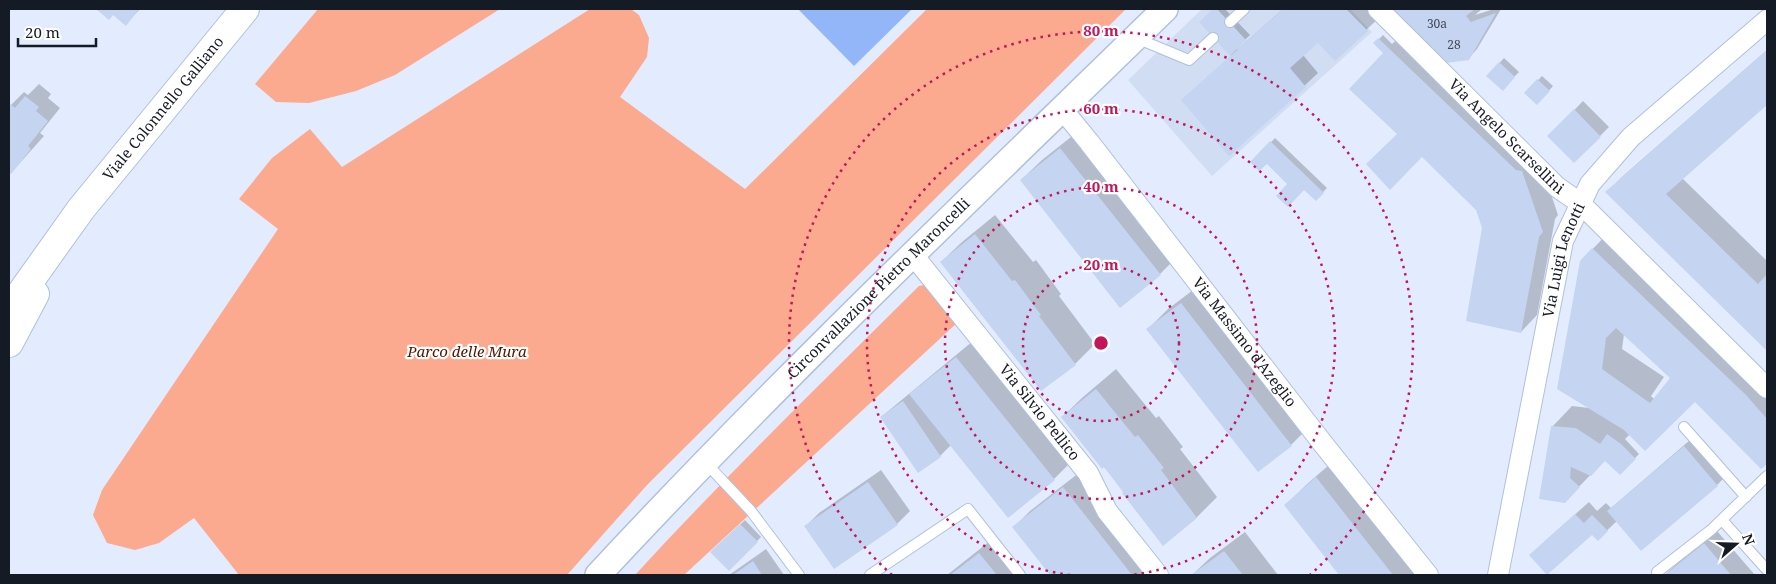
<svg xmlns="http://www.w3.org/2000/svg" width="1776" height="584" font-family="'Noto Serif',serif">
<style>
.built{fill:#d1ddf2}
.green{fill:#fbaa8f}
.water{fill:#92b6f7}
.shadow{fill:#0003;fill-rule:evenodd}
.building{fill:#c4d4f1;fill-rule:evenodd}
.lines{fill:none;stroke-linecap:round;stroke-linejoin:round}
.service-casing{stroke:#b0c0dc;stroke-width:12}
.minor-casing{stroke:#b0c0dc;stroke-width:22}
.tertiary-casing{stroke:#b0c0dc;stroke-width:28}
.primary-casing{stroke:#b0c0dc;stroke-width:30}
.service{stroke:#fff;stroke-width:10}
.minor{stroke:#fff;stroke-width:20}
.tertiary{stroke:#fff;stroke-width:25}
.primary{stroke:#fff;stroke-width:28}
.ring{fill:none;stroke:#c2185b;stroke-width:2.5;stroke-dasharray:2.5 5}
.labels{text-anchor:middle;stroke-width:4.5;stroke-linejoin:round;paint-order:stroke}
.number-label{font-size:12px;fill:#414958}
.street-label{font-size:15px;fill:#151b25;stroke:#fff}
.park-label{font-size:15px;font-style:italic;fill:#521700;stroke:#fff}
.centre{fill:#c2185b;stroke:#fff;stroke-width:2.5}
.ring-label{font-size:15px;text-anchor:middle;font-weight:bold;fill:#c2185b;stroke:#fff;stroke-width:4.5;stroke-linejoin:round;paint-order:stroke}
</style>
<rect width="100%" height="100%" fill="#e2ecfe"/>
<path class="built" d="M1202,9H1350L1372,32L1212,176L1128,80Z"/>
<path class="green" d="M318,9H500L395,75L356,91L309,103L276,102L255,84Z
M590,9H631L639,15L649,38L647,57L620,97L745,189L927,9H1126L647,485L567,575H239L194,518L159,543L135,550L107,543L93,515L102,490L278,229L239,199L272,158L310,129L342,167Z
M924,285L930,289L958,322L684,575H635C726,476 823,381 919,286Z"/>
<path class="water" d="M798,9H912L854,66Z"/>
<path class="shadow" d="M98,9H140L126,24L113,14L109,18Z
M1215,9H1225L1250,35L1236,48L1237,50L1283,9H1373L1380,17L1335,59L1318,41L1303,55L1318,73L1230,155L1231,55L1200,22Z
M1393,9H1482L1475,15L1494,9H1501L1477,49L1468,59L1437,63L1538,155L1558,215L1555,219L1537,315L1521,332L1477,210L1398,133L1388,49L1375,43L1383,35L1392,44L1405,32L1435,58Z
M1767,50V103L1682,178L1767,261V349L1607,192L1623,176Z
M1504,58L1519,72L1502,89L1488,76Z
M1542,76L1553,86L1537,104L1526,93Z
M39,84L51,94L48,98L60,108L40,133L44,136L11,173L9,171V107L24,92L28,95Z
M1583,101L1609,127L1574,162L1549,136Z
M1081,129L1180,254L1160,274L1021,180L1042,160Z
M1275,138L1327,188L1316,199L1304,188L1289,184L1267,162H1252Z
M995,215L1033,262L1036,260L1061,294L1059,296L1095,344L1075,364L941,262L962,242Z
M1613,228L1767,376V462L1761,468L1695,400L1630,434L1625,439L1639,454L1620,473L1606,459L1564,502L1552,427L1572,406L1589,408L1581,261ZM1624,334L1671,378L1654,399L1651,396L1664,377L1622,349Z
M1201,284L1311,425L1291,445L1148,329L1168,309Z
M973,341L1070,463L1054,479L1008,516L951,445L940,456L918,471L881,417Z
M1116,369L1156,418L1159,416L1183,447L1180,449L1217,497L1196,518L1125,492L1062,417L1083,397Z
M1697,434L1730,472L1717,485L1641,550L1617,521L1598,539L1593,533L1544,542L1589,502L1597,511L1606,503L1611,508Z
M1337,458L1429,575H1340L1286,505L1306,485Z
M881,470L910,511L897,524L806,526L819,513Z
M1080,472L1161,575H1052L1014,527L1030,511Z
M745,520L761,537L729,569L712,552Z
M1717,531L1755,575H1665L1671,569Z
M1245,532L1278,575H1192L1210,558Z
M995,537L1026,575H947Z
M766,549L784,575H729Z"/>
<path class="building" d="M96,9H139L126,26L113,15L109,20Z
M1213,9H1217L1246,40L1230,56L1199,22Z
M1283,9H1346L1368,31L1335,61L1318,43L1290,68L1306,87L1229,156L1181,100Z
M1391,9H1475L1466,16L1471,22L1496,13L1469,60L1438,64Z
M1378,38L1516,170L1522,171L1543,232L1539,237L1521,333L1466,321L1482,228L1476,210L1422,157L1390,190L1366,164L1397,134L1349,89L1383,53L1373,43Z
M1767,50V105L1666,194L1758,284L1767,274V351L1605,192Z
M1499,62L1515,77L1503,91L1486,76Z
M1537,79L1550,91L1537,105L1524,93Z
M25,96L39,107L36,111L48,121L28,146L31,149L11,174L9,173V105L10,104L15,108Z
M1574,109L1601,137L1574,163L1547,136Z
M1270,141L1324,193L1316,201L1304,190L1288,207L1276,196L1287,184L1267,164L1259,171L1250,162Z
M1060,148L1161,275L1120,308L1020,180Z
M975,234L1012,281L1015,280L1041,315L1039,316L1076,365L1041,391L940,262Z
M1592,248L1746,395L1767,419V464L1761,469L1695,402L1645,451L1624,430L1557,389L1580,261ZM1616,328L1670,378L1650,403L1602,369L1606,338Z
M1181,303L1292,446L1258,472L1146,329Z
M956,357L1055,480L1008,518L909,394Z
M1096,389L1135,437L1138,435L1164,468L1161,470L1197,518L1163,546L1122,493L1123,492L1104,467L1102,469L1061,417Z
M903,401L941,457L918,473L880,417Z
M1551,426L1576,428L1600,444L1607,434L1621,444L1636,459L1620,475L1605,461L1591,476L1571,467L1570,478L1580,487L1565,503L1539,499Z
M1684,446L1718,486L1641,551L1607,511Z
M1316,477L1393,575H1339L1284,505Z
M868,482L898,525L834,569L804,526Z
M1063,487L1132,575H1050L1012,527Z
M1575,514L1584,523L1592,515L1608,531L1598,541L1592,535L1547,575L1529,555Z
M740,524L758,542L729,571L710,552Z
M1704,543L1731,575H1665Z
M1224,551L1243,575H1191Z
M979,553L997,575H950Z
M753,561L762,575H733Z"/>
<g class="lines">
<defs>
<path id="service" d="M1230,22L1244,9
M1136,38L1189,60L1213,38
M1684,427L1746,497
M705,462L751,511L799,575
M1722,520L1767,570
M1657,572L1711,530L1767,476
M870,575L968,509L1020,575"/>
<g id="minor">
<path id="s1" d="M1378,9L1557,187L1580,203L1767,388"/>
<path id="s2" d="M1062,109L1089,142L1324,445L1428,575"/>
<path id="s3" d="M913,255L1088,473L1107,511L1158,575"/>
<path id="s4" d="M1498,575L1563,241L1590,184L1631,137L1767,20"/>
</g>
<g id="tertiary">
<path id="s5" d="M598,575C780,379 974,195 1165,9"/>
</g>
<g id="primary">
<path id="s6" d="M9,310L81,209L245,9"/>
<path d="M9,343L35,294"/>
</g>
</defs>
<use href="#service" class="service-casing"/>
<use href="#minor" class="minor-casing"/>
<use href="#tertiary" class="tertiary-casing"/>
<use href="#primary" class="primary-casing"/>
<use href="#service" class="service"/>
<use href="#minor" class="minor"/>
<use href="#tertiary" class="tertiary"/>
<use href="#primary" class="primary"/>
</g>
<g class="ring">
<circle cx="1101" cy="343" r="78"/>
<circle cx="1101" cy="343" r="156"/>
<path d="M1070 575A234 234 0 1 1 1132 575"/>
<path d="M892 575A312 312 0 1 1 1310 575"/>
</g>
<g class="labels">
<g class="number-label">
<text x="1437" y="28">30a</text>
<text x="1454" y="49">28</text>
</g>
<g class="street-label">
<text dy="5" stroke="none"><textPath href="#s6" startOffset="254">Viale Colonnello Galliano</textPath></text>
<text dy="5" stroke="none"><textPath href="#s1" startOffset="181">Via Angelo Scarsellini</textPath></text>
<text dy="5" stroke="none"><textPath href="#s4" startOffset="322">Via Luigi Lenotti</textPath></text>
<text dy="5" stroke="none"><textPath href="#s5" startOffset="401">Circonvallazione Pietro Maroncelli</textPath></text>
<text dy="5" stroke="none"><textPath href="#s2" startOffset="296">Via Massimo d'Azeglio</textPath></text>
<text dy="5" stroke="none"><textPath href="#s3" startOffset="202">Via Silvio Pellico</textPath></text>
</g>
<g class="park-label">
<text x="467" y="357">Parco delle Mura</text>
</g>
</g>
<circle cx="1101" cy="343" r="8" class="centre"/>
<g class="ring-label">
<text x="1101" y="36">80 m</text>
<text x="1101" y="114">60 m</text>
<text x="1101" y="192">40 m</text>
<text x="1101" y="270">20 m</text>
</g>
<rect width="1776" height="584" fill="none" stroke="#151b25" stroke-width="20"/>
<g transform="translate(1736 544) rotate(70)" stroke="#ffffff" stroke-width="4" paint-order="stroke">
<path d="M0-4L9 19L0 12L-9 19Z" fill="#151b25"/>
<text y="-8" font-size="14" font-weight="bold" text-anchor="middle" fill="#151b25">N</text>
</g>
<path d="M18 38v8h78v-8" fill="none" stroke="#151b25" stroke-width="2.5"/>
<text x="25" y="38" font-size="15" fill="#151b25" stroke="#ffffff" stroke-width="4" paint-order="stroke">20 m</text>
</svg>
